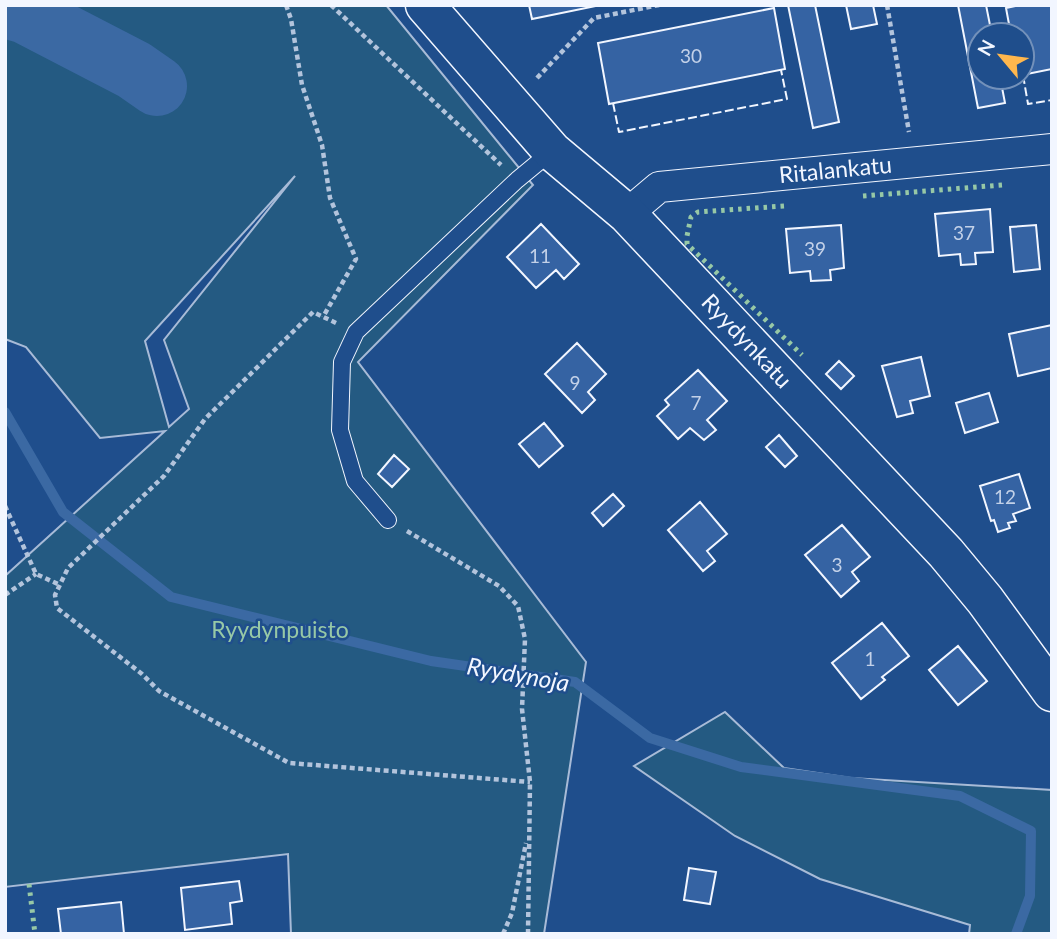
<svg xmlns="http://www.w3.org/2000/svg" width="1057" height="939" font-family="Lato,sans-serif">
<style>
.green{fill:#245a82;stroke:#a8bbd7;stroke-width:2;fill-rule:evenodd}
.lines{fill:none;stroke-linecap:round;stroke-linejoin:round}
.stream{stroke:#3b69a3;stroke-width:10}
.river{stroke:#3b69a3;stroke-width:60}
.building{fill:#3563a3;stroke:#f2f6ff;stroke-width:2}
.lane-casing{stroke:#f2f6ff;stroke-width:18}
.street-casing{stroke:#f2f6ff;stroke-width:32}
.secondary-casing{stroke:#f2f6ff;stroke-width:41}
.path{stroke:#b3c4dc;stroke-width:4.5;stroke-dasharray:5 3.5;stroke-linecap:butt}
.lane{stroke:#1f4e8c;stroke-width:16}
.street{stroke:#1f4e8c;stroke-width:30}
.secondary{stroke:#1f4e8c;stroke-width:38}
.hedge{stroke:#97c8a6;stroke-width:5;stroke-dasharray:3.5 5;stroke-linecap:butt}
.fence{stroke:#f2f6ff;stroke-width:2;stroke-dasharray:9 3.5;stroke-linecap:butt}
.labels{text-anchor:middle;stroke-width:5;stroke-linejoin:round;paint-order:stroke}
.number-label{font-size:19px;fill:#c3d1e8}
.street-label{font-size:23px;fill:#f2f6ff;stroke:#1f4e8c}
.park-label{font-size:23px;fill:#97c8a6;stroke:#1f4e8c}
.water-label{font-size:24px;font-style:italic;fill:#f2f6ff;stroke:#1f4e8c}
</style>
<rect width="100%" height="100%" fill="#1f4e8c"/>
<path class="green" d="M5,5H386L533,185L358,362L586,662L544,934H291L288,854L5,887V576L165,431L100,438L26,347L5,339ZM295,176L164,340L189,409L169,427L145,341Z
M725,712L784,768L851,778L1052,790V934H969L970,925L820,879L735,836L634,766Z"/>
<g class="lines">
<path class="stream" d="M5,412L63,512L171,597L431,661L575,682L650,738L741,767L960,796L1031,831L1030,896L1016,934"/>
<path class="river" d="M5,8L26,14L134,70L157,86"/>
</g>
<path class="building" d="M529,5H596V6L532,19Z
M788,5H815L839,122L813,128Z
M846,5H873L877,24L851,29Z
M958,5H986L992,35H980V77H1000L1005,103L978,108Z
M1020,5H1052V69L1022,75V35H1011L1006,8Z
M774,8L785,69L609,104L598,43Z
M990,209L993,252L975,253L976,264L961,265L960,254L939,256L935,214Z
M541,224L579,264L564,279L556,270L536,288L507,257Z
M841,225L844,268L830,270L831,280L811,281L810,271L790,273L786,229Z
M1036,225L1040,269L1014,272L1010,227Z
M1052,325V368L1018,376L1009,334Z
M577,343L606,374L588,392L595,400L582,413L545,374Z
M921,357L930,396L910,401L913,413L897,417L882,366Z
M839,361L854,376L841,389L826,374Z
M698,370L727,401L707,420L716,430L704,440L690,428L678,439L657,416L669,405L665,400Z
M989,393L998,422L965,433L956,403Z
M544,423L563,446L539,467L519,444Z
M779,435L797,456L785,467L766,447Z
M394,455L409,469L392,487L378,474Z
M1019,474L1030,508L1013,514L1016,521L1008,523L1010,528L998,532L994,520L991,521L980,486Z
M613,494L624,506L603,526L592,513Z
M700,502L727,534L707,551L715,561L703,571L668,530Z
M842,525L870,557L852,572L859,581L841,597L805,555Z
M882,623L909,656L882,677L885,680L861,699L832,663Z
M958,646L987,681L958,705L929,670Z
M689,868L716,872L710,904L684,900Z
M239,881L242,901L230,903L232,924L185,930L181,888Z
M121,902L124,934H61L58,909Z"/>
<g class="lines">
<defs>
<path id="lane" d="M388,520L355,481L340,430L342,362L356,332L517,180L552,151"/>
<g id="street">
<path id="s1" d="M627,214L659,187L1052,149"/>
</g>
<g id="secondary">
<path id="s2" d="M425,5L552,151L627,214L946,553L985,600L1052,692"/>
</g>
</defs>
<use href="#lane" class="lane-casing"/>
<use href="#street" class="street-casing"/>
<use href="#secondary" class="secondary-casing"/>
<path class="path" d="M286,5L291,19L302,85L322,145L330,198L356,259L323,317
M331,5L501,165
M887,5L909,132
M537,78L594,18L659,5
M336,323L313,312L205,419L164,476L68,568L55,595L57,608L142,674L159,691L289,763L530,782
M5,506L36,574L60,585
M407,531L499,586L518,606L525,639L522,709L530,782L528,934
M5,595L36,574
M503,934L512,913L526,843"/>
<use href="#lane" class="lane"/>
<use href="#street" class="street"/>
<use href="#secondary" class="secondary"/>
<path class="hedge" d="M863,196L1002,185
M784,206L698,212L691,217L687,236V244L802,355
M29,884L35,934"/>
<path class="fence" d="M1023,75L1028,104L1052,100
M613,103L619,132L787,99L781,70"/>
</g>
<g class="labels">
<g class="number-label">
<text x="691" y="63">30</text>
<text x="964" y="240">37</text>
<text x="815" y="256">39</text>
<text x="540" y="263">11</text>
<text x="575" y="390">9</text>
<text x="696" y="410">7</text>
<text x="1005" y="504">12</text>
<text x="837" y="572">3</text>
<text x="870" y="666">1</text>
</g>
<g class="street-label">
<text dy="8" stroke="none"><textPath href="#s1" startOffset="219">Ritalankatu</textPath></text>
<text dy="8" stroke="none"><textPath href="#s2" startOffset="466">Ryydynkatu</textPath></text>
</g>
<g class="park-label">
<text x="280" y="638">Ryydynpuisto</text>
</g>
<g class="water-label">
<text transform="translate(518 675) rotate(10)" y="8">Ryydynoja</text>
</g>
</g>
<rect width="1057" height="939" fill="none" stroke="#f2f6ff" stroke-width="14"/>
<g transform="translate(1001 56) rotate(299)"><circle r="33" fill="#1f4e8c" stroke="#7391ba" stroke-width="2"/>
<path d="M0-5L12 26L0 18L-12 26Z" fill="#ffb74d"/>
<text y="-10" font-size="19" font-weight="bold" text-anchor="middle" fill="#f2f6ff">N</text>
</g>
</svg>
